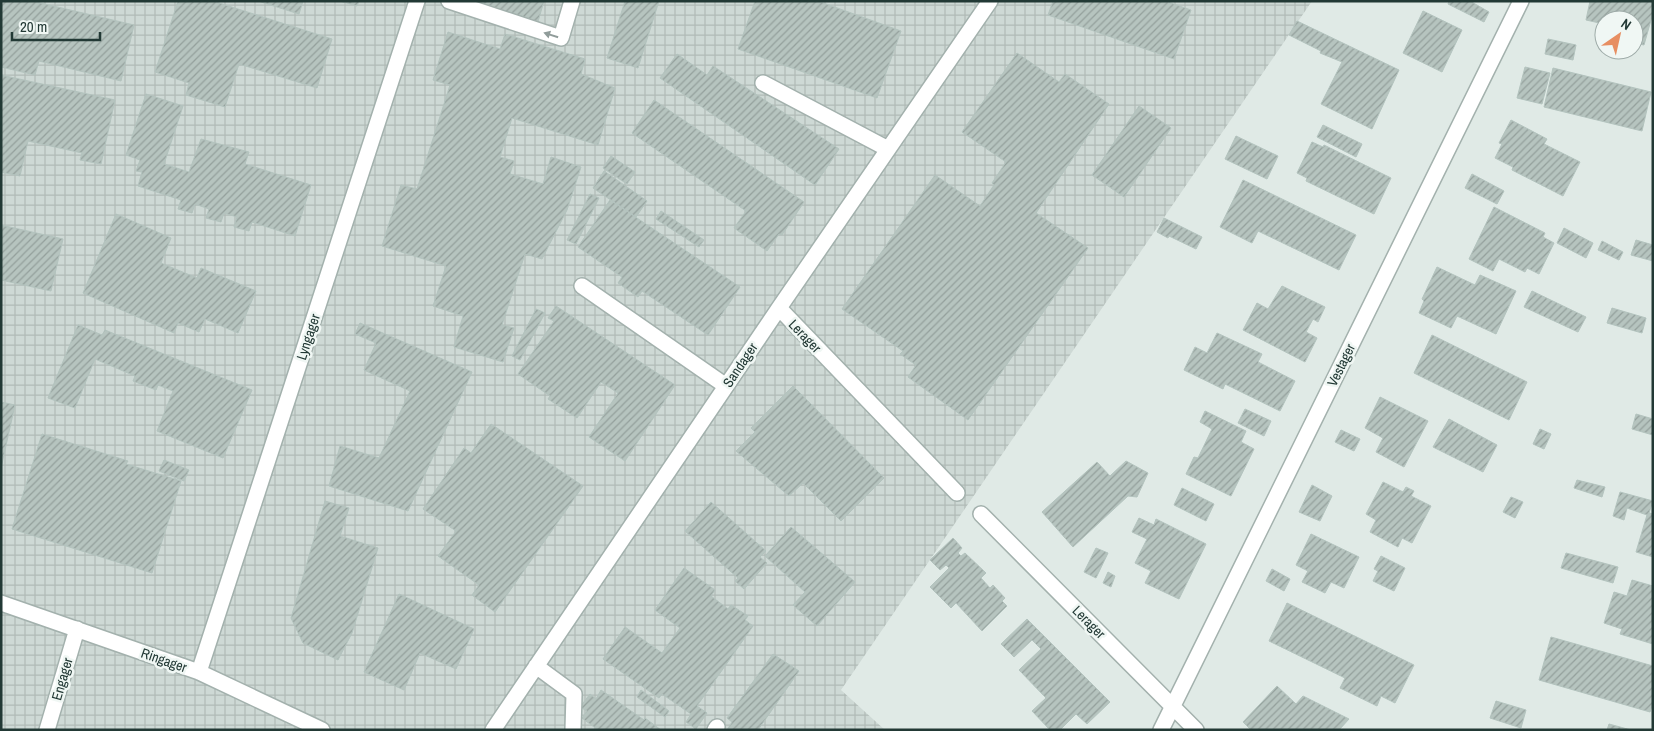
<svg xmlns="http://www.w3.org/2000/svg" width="1654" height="731" font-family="'Archivo Narrow',sans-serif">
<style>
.industrial{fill:url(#industrial-grid)}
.building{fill:url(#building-hatch);stroke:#b3c3be}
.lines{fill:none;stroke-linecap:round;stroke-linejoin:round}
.minor-casing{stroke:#a3b1ad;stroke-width:18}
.minor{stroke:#fff;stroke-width:15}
.oneway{fill:#909c9a}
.labels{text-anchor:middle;stroke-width:5;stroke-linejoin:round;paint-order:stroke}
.street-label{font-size:14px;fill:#223935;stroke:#f0f7f4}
</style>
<defs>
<pattern id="industrial-grid" width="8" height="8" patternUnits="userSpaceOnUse" patternTransform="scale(1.25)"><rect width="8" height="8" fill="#ced9d5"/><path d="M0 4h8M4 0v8" fill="none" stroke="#b1bbb7"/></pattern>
<pattern id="building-hatch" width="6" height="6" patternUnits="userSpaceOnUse" patternTransform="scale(1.25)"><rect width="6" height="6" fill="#b6c4bf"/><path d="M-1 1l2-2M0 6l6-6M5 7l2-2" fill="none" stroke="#94a09c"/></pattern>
</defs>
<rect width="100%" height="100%" fill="#e0eae6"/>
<path class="industrial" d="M1,1H1312L841,690L885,730H1Z"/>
<path class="building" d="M1,1H32L134,25L121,81L39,61L35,75L1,67Z
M178,1H213L332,39L317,88L239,64L225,107L186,95L189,83L155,72Z
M258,1H303L299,14Z
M340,1H359L357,6Z
M462,1H544L537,25Z
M625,1H659L638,68L607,58Z
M755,1H818L901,31L877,98L738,49Z
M1053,1H1165L1191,10L1174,59L1048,15Z
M1449,1H1470L1489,12L1484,22L1448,4Z
M1590,1H1653V13L1644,45L1634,43V20H1604V24L1586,20Z
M1423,11L1462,30L1442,72L1403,53Z
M1297,21L1399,70L1372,129L1321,104L1342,62L1320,53L1321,51L1289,35Z
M448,32L500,49L505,34L585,59L581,74L615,88L598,145L512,118L500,157L514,161L510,174L543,184L551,157L581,167L567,210L542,259L525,254L502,325L514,328L503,362L454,347L463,316L433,306L446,266L382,246L401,185L417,189L450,85L433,80Z
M1548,39L1576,45L1573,60L1545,54Z
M1017,53L1059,82L1065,74L1109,104L1036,213L1088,248L968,420L908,377L916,365L900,354L903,351L842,309L935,175L980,206L994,185L992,183L1006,162L962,132Z
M677,54L707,75L713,66L839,149L815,185L660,78Z
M1525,67L1550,73L1542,104L1517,98Z
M1553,68L1651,92L1642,131L1544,107Z
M1,75L115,100L101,164L80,160L82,153L28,141L20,176L1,172Z
M146,94L183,106L164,164L189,172L201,139L249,152L245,164L311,185L295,236L252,222L249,231L234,227L237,217L224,213L221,222L206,218L209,209L195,204L192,213L178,209L181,200L138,186L142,172L136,171L140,160L126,155Z
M654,100L804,202L782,235L779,234L767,251L734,228L746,211L632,133Z
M1139,106L1171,128L1124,197L1092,175Z
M1511,120L1547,139L1544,144L1580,162L1563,196L1512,170L1513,167L1495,158L1502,144L1499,143Z
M1323,125L1362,144L1356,157L1317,137Z
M1236,136L1278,156L1267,179L1225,159Z
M1312,142L1323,147L1324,145L1391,178L1374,214L1306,181L1307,178L1297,173Z
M611,156L635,172L627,184L603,168Z
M604,171L647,201L636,217L593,188Z
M1472,174L1504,191L1497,204L1465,188Z
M1243,180L1356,235L1339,270L1258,231L1252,243L1220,227Z
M590,194L599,198L576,244L567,240Z
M610,200L740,287L708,335L642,291L638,297L618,283L622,277L578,247Z
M1494,207L1545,233L1543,237L1554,243L1539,274L1527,268L1525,272L1499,259L1493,271L1469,259Z
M661,211L704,240L699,247L656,219Z
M116,214L171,238L161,263L197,278L201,268L256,291L238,333L205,319L199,332L178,323L174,333L83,293Z
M1164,218L1202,237L1196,249L1169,236L1168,238L1157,232Z
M1,225L63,239L51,291L1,280Z
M1564,228L1593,243L1586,258L1557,243Z
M1636,240L1653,245V261L1631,255Z
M1602,241L1623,252L1619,260L1598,250Z
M1437,267L1475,285L1480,275L1516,291L1496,334L1457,316L1451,328L1419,313L1424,301L1422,299Z
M1282,286L1325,307L1318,322L1313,319L1306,332L1317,338L1305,362L1243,330L1257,303L1268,309Z
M1532,291L1586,317L1578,332L1524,307Z
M556,306L675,385L625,461L589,437L618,393L601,382L577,418L548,399L550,396L518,374L554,321L548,318Z
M1612,308L1646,318L1642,333L1607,323Z
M536,309L545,313L520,360L512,356Z
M360,323L472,372L408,511L329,486L340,446L379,458L410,391L364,370L376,343L355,334Z
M78,325L102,335L105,330L252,390L223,458L157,431L173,391L158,385L156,390L133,381L135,376L95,359L75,408L48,398Z
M1217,333L1262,354L1258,362L1295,381L1280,411L1225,384L1223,389L1184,370L1195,347L1207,353Z
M1432,335L1527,382L1509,420L1414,373Z
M793,386L884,478L841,521L803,483L789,496L736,451L755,432L751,428Z
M1380,397L1428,421L1404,467L1376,452L1383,438L1365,428Z
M1,402L15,405L1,468Z
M1245,409L1271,421L1264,436L1238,423Z
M1205,411L1246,431L1241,442L1254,449L1231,496L1186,474L1194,457L1198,458L1212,429L1200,422Z
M1636,414L1653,419V435L1632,429Z
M1449,419L1497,445L1483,472L1433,447Z
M491,424L583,486L495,612L472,595L479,585L438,556L456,531L423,509L464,448L471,453Z
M1540,429L1551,434L1544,449L1533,444Z
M1341,430L1360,439L1354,451L1335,442Z
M42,434L128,461L126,464L181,481L152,573L12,529Z
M164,460L189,470L184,481L159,471Z
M1126,461L1148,473L1137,497L1128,496L1073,547L1042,512L1097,462L1110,476Z
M1577,480L1605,487L1602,497L1574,488Z
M1383,482L1403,492L1406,487L1414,491L1411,496L1431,506L1412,543L1402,538L1398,547L1370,532L1376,520L1366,514Z
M1312,485L1332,496L1320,521L1299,512Z
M1182,488L1214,504L1206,521L1174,505Z
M1620,492L1653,501L1649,513L1653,514V557L1636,552L1647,515L1627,508L1624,520L1613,516Z
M1511,497L1523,502L1515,518L1503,512Z
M325,501L349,508L340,536L378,548L352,633L338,660L303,643L291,618Z
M711,502L766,551L760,557L767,563L744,589L735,581L738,578L685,531Z
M1139,518L1154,525L1156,519L1206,544L1179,599L1145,583L1151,571L1135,563L1147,539L1132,532Z
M791,527L855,582L817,626L793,605L805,592L765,556Z
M1311,534L1359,557L1344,588L1331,582L1325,593L1302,582L1308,571L1296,565Z
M953,538L962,548L958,553L961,556L965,553L986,573L981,578L990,588L993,585L1005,598L1002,601L1007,606L982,631L956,603L951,608L930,587L949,568L946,565L940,570L930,560Z
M1096,548L1108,553L1096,578L1084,572Z
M1566,553L1618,567L1613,583L1561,568Z
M1381,556L1405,568L1394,591L1373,581L1378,571L1374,569Z
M684,568L715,590L711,596L728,609L731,605L748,616L745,620L753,626L697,706L707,713L696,729L686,722L691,714L662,694L659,698L603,659L625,627L662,653L680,628L655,610Z
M1272,569L1290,579L1284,591L1266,581Z
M1108,572L1115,576L1111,587L1103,583Z
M1632,580L1653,586V644L1620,634L1622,629L1604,623L1614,592L1627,596Z
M399,594L474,629L456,669L420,653L404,690L364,672Z
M1287,603L1414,665L1395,703L1381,696L1377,706L1340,688L1345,678L1269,641Z
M1027,619L1110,702L1087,724L1076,714L1060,730H1050L1032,711L1046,698L1019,670L1041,649L1032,640L1014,657L1001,644Z
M1551,637L1653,666V703L1650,712L1539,680Z
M773,654L799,671L758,730H727L732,722L727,718Z
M1277,686L1296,704L1303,696L1349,719L1339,730H1251L1243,722Z
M601,690L644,720L645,718L661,730H598L582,718L587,711L580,707L590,694L596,699Z
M641,690L669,711L665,717L637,697Z
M1496,701L1526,710L1521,728L1490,718Z
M1609,724L1631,730H1607Z"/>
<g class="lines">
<defs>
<path id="minor" d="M449,1L561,38L572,1
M763,83L888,149
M582,286L726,386
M779,308L957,493
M981,514L1196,730
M1,603L199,672L322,730
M536,666L574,694L573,730
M199,672L417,1
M47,730L77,629
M493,730L779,308L990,1
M715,730L717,727
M1161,730L1521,1"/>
</defs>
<use href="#minor" class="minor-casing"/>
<use href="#minor" class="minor"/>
</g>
<defs><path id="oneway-solid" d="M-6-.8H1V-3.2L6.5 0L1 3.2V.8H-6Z" transform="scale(1.25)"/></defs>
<use class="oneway" href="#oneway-solid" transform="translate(551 35) rotate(-162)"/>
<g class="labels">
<g class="street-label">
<text transform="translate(805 336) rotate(46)" y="5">Lerager</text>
<text transform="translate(308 337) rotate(-72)" y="5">Lyngager</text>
<text transform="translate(740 365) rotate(-56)" y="5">Sandager</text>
<text transform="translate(1341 365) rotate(-64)" y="5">Vestager</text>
<text transform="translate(1089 622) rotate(45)" y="5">Lerager</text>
<text transform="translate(164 660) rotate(19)" y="5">Ringager</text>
<text transform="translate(62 679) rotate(-74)" y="5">Engager</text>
</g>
</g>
<rect width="1654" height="731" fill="none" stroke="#223935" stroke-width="5"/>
<g transform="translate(1619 35) rotate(34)"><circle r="24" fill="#f0f7f4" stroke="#9eaba8"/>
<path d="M0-4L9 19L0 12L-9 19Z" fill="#e78e61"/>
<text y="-8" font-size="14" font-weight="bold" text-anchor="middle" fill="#223935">N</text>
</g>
<path d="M12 32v8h88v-8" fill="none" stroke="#223935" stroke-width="2.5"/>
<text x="20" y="32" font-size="15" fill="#223935" stroke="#f0f7f4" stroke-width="4" paint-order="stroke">20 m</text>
</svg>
